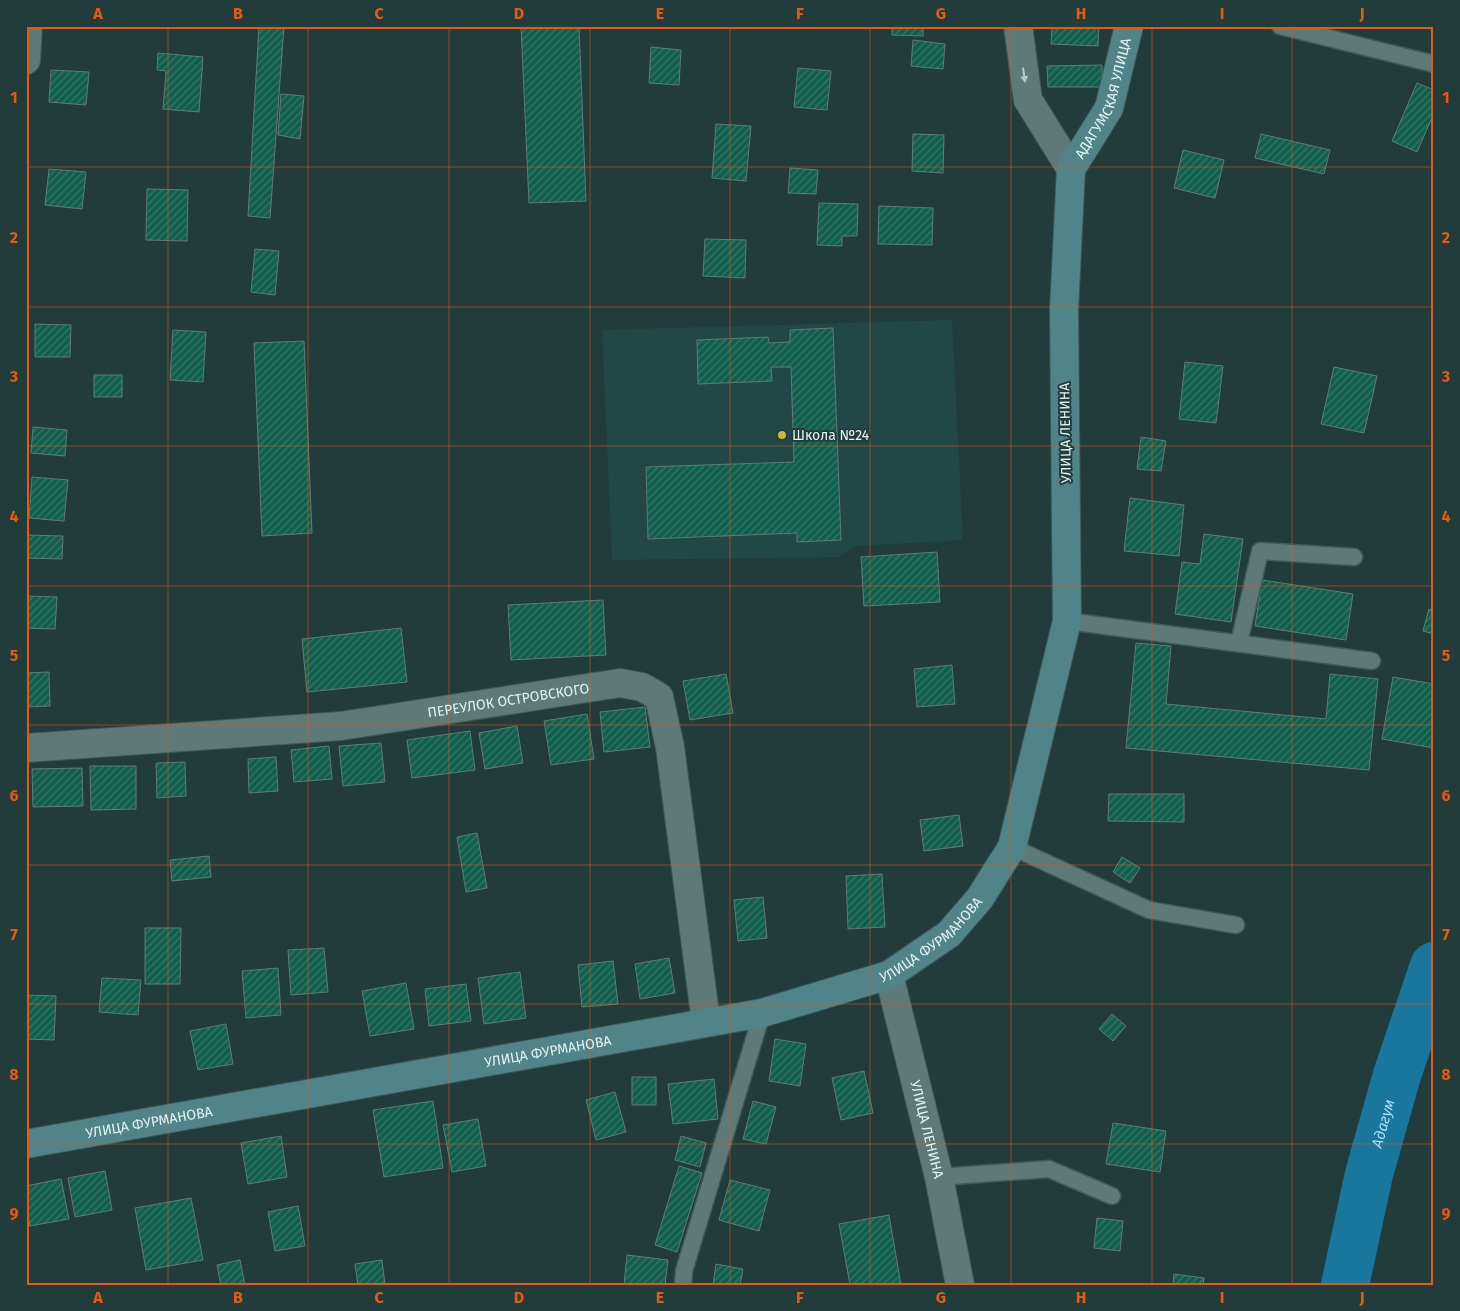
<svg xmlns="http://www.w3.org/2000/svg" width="1460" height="1311" font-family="'Fira Sans',sans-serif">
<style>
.built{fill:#214847}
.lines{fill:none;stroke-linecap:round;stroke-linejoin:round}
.river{stroke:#19779e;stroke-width:48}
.building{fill:url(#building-hatch);stroke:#617c73}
.lane-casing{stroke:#405958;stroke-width:19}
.street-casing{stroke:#405958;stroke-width:30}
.secondary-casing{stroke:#405958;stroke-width:30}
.lane{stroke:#5d7a79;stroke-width:16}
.street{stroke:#5d7a79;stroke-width:28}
.secondary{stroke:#508489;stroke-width:28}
.oneway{fill:#b4c9c8}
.grid{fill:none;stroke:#e8590c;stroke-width:1;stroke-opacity:0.55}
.poi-dot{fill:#d5b534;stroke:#213c3b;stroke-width:2}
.labels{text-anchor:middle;stroke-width:4;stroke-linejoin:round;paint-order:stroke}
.street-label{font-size:14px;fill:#e3f3f3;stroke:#213c3b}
.poi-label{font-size:14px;fill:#e3f3f3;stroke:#213c3b;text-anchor:start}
.water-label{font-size:15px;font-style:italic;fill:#aedffa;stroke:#213c3b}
.neatline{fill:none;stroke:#e8590c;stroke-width:2}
.grid-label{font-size:16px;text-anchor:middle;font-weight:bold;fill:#e8590c}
</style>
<defs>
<pattern id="building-hatch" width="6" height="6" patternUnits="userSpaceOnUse" patternTransform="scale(1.25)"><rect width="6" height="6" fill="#125e4d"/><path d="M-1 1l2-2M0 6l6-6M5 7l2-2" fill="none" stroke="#347667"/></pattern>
</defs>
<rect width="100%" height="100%" fill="#213c3b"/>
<path class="built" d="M952,320L963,540L855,546L839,557L612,560L602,330Z"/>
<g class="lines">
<path class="river" id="s1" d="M1345,1285L1369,1174L1397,1075L1434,966"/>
</g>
<path class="building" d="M259,26H284L270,218L248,216Z
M521,26H579L586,201L529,203Z
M892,26H923V36L892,35Z
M1052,26H1099L1098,46L1051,44Z
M913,40L945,44L943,69L911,66Z
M651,47L681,50L679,85L649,83Z
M158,53L203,57L199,112L163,109L166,71L157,70Z
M1102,65V87H1048L1047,66Z
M798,68L831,71L827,110L794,107Z
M51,70L89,72L86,105L49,102Z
M1417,83L1434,90V113L1417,152L1392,141Z
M281,94L304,96L300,139L278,135Z
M716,124L751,126L746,181L712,178Z
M913,134L944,135L943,173L912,171Z
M1261,134L1330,150L1324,174L1255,158Z
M1183,150L1224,160L1215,198L1174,188Z
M790,168L818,170L816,194L788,193Z
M49,169L86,172L82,209L45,205Z
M147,189L188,190L187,241L146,240Z
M819,203L858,204L857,236H842V246L817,245Z
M879,206L933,208L932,245L878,244Z
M705,239L746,240L745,278L703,276Z
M255,249L279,251L275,295L251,292Z
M35,324L71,325L70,357H35Z
M833,328L841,540L797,542V533L648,539L646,467L794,462L791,367H771L772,381L698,384L697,340L768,337L769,343L790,342V330Z
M173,330L206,332L203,382L170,380Z
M304,341L312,533L262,536L254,343Z
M1185,362L1223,366L1216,423L1179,419Z
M1334,367L1377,376L1364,433L1321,424Z
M94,375H122V397H94Z
M33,427L67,430L65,456L31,453Z
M1141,437L1166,441L1161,471L1137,469Z
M32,477L68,480L64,521L29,518Z
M1130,498L1184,505L1179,556L1124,551Z
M1204,534L1243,539L1231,622L1175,614L1182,562L1200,564Z
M26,535L63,536L62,559L26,558Z
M937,552L940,602L864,606L861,557Z
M1262,580L1353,594L1346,640L1255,626Z
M26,596L57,597L55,629L26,628Z
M603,600L606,655L511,660L508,605Z
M1429,609L1434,610V634L1423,631Z
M401,628L407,682L307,692L302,639Z
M1136,643L1171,646L1166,704L1326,719L1330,674L1378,679L1369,770L1126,748Z
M952,665L955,704L917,707L914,669Z
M49,672L50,706L26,707V673Z
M726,674L733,713L690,720L683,681Z
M1393,677L1434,684V748L1382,739Z
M645,707L650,747L604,752L600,712Z
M587,714L594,759L551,765L544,721Z
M517,726L523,763L485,769L479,733Z
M470,731L475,770L412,778L407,740Z
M381,743L385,782L343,786L339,746Z
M329,746L332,779L294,782L291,750Z
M276,757L278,791L249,793L248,759Z
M185,762L186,796L157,798L156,763Z
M90,766H136V809L91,810Z
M82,768L83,806L33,807L32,769Z
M1109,794H1184V822L1108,821Z
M959,815L963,846L924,851L920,820Z
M477,833L487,888L466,892L457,837Z
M209,856L211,877L172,881L170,860Z
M1122,857L1140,868L1130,883L1113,872Z
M882,874L885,927L848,929L846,876Z
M763,897L767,938L738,941L734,900Z
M145,928H181L180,984H145Z
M324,948L328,992L291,995L288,950Z
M669,958L675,993L640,999L635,964Z
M613,961L618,1004L582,1007L578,965Z
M278,968L281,1015L246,1018L242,971Z
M520,972L526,1018L484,1024L478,978Z
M102,978L141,980L138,1015L99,1012Z
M406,983L414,1029L370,1036L362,991Z
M466,984L471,1021L429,1026L425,989Z
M26,995L56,996L54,1040L26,1039Z
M1112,1014L1126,1026L1113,1041L1099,1029Z
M226,1024L233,1064L198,1070L190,1031Z
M775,1039L806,1044L800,1086L769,1081Z
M864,1071L873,1113L841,1120L832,1078Z
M632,1077H656V1105H632Z
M714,1079L718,1119L673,1124L668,1084Z
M615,1092L626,1132L596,1140L586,1100Z
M433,1101L443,1168L384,1177L373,1110Z
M753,1101L776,1107L766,1144L743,1139Z
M478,1119L486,1166L452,1172L443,1125Z
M1113,1123L1166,1131L1160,1172L1106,1164Z
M281,1136L287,1177L248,1184L241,1143Z
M681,1136L706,1143L700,1167L675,1160Z
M679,1166L702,1173L677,1252L655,1245Z
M105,1171L112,1210L75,1217L68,1178Z
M61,1179L69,1219L30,1226L26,1207V1186Z
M730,1180L770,1190L759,1231L719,1220Z
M191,1198L203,1260L146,1270L135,1208Z
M298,1206L305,1246L275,1251L268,1212Z
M889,1215L901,1285H850L839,1224Z
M1097,1218L1123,1221L1120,1251L1094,1248Z
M627,1255L668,1260L665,1285H624Z
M240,1260L245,1285H221L217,1265Z
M382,1260L385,1285H358L355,1264Z
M716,1264L743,1269L740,1285H713Z
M1174,1274L1204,1278L1203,1285H1173Z"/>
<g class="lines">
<defs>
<path id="lane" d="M1280,26L1434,64
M1067,621L1372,661
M1239,643L1260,551L1354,557
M1012,847L1149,910L1236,925
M939,1177L1049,1169L1112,1196
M683,1285L684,1271L762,1013"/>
<g id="street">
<path d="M1018,26L1028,100L1071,169"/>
<path d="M26,60L28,26"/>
<path id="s2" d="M26,748L341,726L620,683L642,687L659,697L670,747L706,1022"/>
<path id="s3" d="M889,975L939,1177L960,1285"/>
</g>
<g id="secondary">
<path id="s4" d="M26,1144L762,1013L889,975L949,934L980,898L1012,847L1067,621L1064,310L1071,169L1109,108L1129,26"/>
</g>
</defs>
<use href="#lane" class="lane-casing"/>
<use href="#street" class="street-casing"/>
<use href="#secondary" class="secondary-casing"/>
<use href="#lane" class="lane"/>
<use href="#street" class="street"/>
<use href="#secondary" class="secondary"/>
</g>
<defs><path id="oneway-solid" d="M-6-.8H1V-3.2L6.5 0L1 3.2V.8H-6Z" transform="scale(1.25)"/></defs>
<use class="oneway" href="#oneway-solid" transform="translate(1024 75) rotate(82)"/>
<path class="grid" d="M168,26V1285M308,26V1285M449,26V1285M590,26V1285M730,26V1285M870,26V1285M1011,26V1285M1152,26V1285M1292,26V1285M26,167H1434M26,307H1434M26,446H1434M26,586H1434M26,725H1434M26,865H1434M26,1004H1434M26,1144H1434"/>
<circle class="poi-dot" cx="782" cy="435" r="5"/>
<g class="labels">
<g class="street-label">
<text dy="5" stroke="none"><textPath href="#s4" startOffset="1824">АДАГУМСКАЯ УЛИЦА</textPath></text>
<text transform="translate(1065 433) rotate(-91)" y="5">УЛИЦА ЛЕНИНА</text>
<text dy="5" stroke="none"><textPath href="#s2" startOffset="485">ПЕРЕУЛОК ОСТРОВСКОГО</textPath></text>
<text dy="5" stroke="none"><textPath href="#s4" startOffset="935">УЛИЦА ФУРМАНОВА</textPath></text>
<text dy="5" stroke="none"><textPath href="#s4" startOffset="530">УЛИЦА ФУРМАНОВА</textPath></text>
<text dy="5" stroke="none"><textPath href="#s4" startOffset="125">УЛИЦА ФУРМАНОВА</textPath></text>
<text dy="5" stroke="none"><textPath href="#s3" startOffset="159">УЛИЦА ЛЕНИНА</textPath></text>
</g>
<g class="poi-label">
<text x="792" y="440">Школа №24</text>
</g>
<g class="water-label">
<text dy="5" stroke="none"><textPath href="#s1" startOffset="166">Адагум</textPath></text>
</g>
</g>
<rect width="1460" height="1311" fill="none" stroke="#213c3b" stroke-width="55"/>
<rect x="28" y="28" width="1404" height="1256" class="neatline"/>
<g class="grid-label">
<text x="98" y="19">A</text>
<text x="238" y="19">B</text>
<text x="379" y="19">C</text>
<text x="519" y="19">D</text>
<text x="660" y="19">E</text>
<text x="800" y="19">F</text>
<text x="941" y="19">G</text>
<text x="1081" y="19">H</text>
<text x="1222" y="19">I</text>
<text x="1362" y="19">J</text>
<text x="14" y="103">1</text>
<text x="1446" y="103">1</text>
<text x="14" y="243">2</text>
<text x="1446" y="243">2</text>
<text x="14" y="382">3</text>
<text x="1446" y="382">3</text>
<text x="14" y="522">4</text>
<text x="1446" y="522">4</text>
<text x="14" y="661">5</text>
<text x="1446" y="661">5</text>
<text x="14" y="801">6</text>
<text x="1446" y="801">6</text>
<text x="14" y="940">7</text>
<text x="1446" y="940">7</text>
<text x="14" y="1080">8</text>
<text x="1446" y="1080">8</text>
<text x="14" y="1219">9</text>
<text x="1446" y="1219">9</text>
<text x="98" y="1303">A</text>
<text x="238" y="1303">B</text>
<text x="379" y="1303">C</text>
<text x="519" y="1303">D</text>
<text x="660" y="1303">E</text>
<text x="800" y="1303">F</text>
<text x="941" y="1303">G</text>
<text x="1081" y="1303">H</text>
<text x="1222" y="1303">I</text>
<text x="1362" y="1303">J</text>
</g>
</svg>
